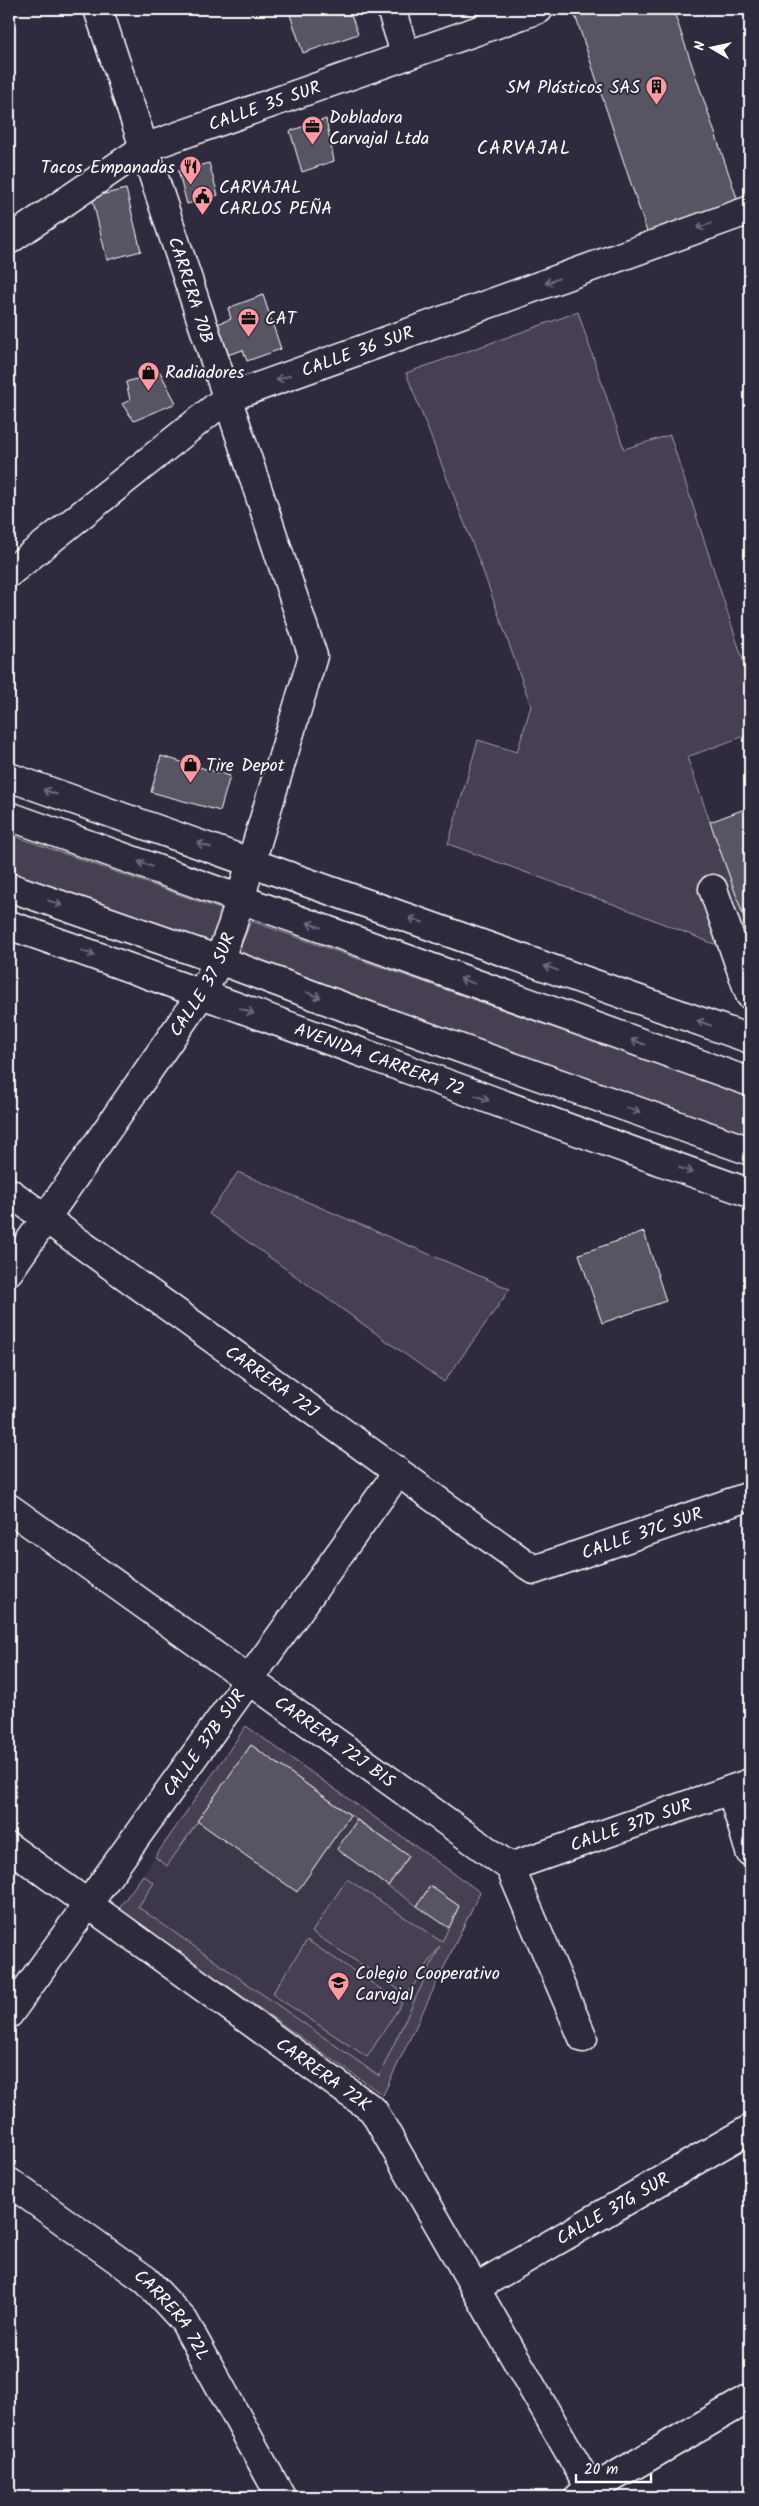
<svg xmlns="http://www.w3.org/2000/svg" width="759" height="2506" font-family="Kalam,sans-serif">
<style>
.built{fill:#3c3749}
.green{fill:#464152;stroke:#a2a0a8}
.building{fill:#595564;stroke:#fff}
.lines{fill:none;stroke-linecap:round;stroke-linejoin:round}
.minor-casing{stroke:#fff;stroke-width:31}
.highway-casing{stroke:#fff;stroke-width:31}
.minor{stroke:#2f2a3d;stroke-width:28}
.highway{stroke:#2f2a3d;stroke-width:28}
.oneway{stroke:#6d6a77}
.labels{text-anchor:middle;stroke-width:4;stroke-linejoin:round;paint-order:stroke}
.poi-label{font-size:18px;fill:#fff;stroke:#2f2a3d;text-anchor:start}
.street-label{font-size:18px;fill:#fff;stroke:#2f2a3d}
.neighbourhood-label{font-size:19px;letter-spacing:1px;fill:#fff;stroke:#2f2a3d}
</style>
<rect width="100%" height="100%" fill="#2f2a3d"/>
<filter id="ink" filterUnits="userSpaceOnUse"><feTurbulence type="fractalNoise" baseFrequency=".02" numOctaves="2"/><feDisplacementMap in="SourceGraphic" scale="10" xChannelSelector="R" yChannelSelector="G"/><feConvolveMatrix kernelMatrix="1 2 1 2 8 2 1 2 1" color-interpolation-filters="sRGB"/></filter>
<g filter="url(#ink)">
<path class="built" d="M246,1726L480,1892L383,2095L118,1909Z"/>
<path class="green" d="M578,312L624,449L670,435L750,682V734L687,757L750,934L714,944L629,910L448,844L478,740L517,752L531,706L483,571L406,373Z
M9,834L223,910L209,947L9,877Z
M251,921L750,1097V1140L237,956Z
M238,1172L510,1289L444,1382L209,1214Z
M246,1726L480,1892L383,2095L118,1909L143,1875L154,1883L138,1907L379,2076L440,1946L407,1995L312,1932L347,1879L442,1942L459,1906L430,1886L417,1906L388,1886L409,1856L251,1745L167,1866L155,1857Z
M307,1940L402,2003L367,2057L272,1994Z"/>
<path class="building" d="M288,9H349L358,34L303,53Z
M573,9H673L739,204L648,235Z
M326,119L334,161L302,172L290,131Z
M209,163L218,195L187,204L178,171Z
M126,189L141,251L107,260L92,197Z
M263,295L281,349L247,361L243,350L227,355L217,324L231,319L228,308Z
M160,372L176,403L134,421L122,404L130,400L126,382Z
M161,756L230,776L220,811L151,792Z
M750,807V934L710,822Z
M644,1232L666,1301L602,1323L579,1254Z
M251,1745L350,1815L297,1892L197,1821Z
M357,1820L409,1856L388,1886L337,1849Z
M430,1886L459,1906L449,1928L417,1906Z"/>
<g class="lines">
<defs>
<g id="minor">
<path d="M391,9L406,56"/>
<path id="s1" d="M9,240L144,148L539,9"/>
<path id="s2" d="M9,573L227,398L750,210"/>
<path d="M713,889L750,995"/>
<path id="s3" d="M9,1192L534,1570L750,1496"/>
<path id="s4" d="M9,1271L202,993L219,960L232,926L313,656L98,9"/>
<path id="s5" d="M9,1508L510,1867L583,2038"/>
<path d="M731,1790L750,1852"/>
<path id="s6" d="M9,1847L373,2110L595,2497"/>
<path id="s7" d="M510,1867L750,1783"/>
<path id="s8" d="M9,2014L398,1472"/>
<path id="s9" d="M9,2182L146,2280L184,2321L281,2497"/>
<path id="s10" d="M475,2288L750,2129"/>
<path d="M579,2497L750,2398"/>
</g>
<g id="highway">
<path d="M9,777L750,1039"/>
<path d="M9,816L750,1082"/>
<path d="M9,887L219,960L366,1015L750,1151"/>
<path id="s11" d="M9,925C257,1012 502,1106 750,1193"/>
</g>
</defs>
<use href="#minor" class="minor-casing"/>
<use href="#highway" class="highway-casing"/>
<use href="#minor" class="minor"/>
<use href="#highway" class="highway"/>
</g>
<defs><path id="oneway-shaft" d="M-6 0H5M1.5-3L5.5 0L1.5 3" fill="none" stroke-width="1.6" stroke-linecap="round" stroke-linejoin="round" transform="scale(1.25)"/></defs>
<g class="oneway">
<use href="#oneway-shaft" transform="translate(704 226) rotate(160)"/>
<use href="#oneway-shaft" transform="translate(552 281) rotate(160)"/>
<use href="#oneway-shaft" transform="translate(283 378) rotate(160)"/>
<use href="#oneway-shaft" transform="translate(50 792) rotate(-161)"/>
<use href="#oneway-shaft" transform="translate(204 845) rotate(-161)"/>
<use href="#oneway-shaft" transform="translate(145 864) rotate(-161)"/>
<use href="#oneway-shaft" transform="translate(55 903) rotate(20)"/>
<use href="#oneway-shaft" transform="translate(416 920) rotate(-161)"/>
<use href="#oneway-shaft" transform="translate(314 925) rotate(-160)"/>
<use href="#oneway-shaft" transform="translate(88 953) rotate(19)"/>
<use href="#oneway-shaft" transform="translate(551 968) rotate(-160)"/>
<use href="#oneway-shaft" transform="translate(467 981) rotate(-160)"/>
<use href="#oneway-shaft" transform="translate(314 995) rotate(21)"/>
<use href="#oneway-shaft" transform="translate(247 1011) rotate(21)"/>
<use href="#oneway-shaft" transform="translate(704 1023) rotate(-161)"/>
<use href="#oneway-shaft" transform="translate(638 1042) rotate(-161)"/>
<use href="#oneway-shaft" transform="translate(482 1098) rotate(20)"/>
<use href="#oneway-shaft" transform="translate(633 1110) rotate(19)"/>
<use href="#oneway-shaft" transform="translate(686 1170) rotate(19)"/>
</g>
</g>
<defs>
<symbol id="building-pin" viewBox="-11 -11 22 30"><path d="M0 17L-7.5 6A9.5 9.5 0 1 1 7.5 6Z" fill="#ff9aa2" stroke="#2f2a3d"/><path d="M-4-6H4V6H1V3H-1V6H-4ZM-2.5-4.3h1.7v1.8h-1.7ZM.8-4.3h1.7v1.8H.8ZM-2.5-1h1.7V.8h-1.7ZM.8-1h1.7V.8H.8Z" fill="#111"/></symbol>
<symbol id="office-pin" viewBox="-11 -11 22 30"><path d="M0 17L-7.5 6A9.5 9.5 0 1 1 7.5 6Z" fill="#ff9aa2" stroke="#2f2a3d"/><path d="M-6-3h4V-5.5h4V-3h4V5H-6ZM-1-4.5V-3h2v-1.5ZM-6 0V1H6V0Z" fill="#111"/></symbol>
<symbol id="restaurant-pin" viewBox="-11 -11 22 30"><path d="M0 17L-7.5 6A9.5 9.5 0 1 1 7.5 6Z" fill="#ff9aa2" stroke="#2f2a3d"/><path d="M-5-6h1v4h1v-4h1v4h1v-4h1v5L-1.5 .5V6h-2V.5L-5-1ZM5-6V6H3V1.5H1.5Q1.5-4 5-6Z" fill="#111"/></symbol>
<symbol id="civic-pin" viewBox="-11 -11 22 30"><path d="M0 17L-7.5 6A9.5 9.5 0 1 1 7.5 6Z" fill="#ff9aa2" stroke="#2f2a3d"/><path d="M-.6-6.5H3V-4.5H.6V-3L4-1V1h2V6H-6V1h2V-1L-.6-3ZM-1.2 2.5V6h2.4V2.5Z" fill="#111"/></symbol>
<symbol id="shop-pin" viewBox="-11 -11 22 30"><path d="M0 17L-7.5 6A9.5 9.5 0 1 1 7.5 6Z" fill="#ff9aa2" stroke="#2f2a3d"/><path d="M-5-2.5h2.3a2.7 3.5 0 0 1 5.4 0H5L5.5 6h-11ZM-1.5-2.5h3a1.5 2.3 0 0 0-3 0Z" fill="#111"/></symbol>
<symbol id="school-pin" viewBox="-11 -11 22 30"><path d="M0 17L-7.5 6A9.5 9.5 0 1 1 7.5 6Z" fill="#ff9aa2" stroke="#2f2a3d"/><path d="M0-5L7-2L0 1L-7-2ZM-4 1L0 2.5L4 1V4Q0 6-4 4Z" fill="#111"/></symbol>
</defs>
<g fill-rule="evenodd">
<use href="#building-pin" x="644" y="74" width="25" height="34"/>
<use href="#office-pin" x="300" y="114" width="25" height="34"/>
<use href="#restaurant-pin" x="178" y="154" width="25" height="34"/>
<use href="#civic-pin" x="190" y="184" width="25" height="34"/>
<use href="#office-pin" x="236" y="306" width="25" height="34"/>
<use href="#shop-pin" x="136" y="360" width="25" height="34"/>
<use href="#shop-pin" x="178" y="752" width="25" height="34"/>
<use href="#school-pin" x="326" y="1970" width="25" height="34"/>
</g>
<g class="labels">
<g class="poi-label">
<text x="640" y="93" text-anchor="end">SM Plásticos SAS</text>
<text x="329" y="123">Dobladora<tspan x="329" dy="21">Carvajal Ltda</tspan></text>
<text x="175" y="173" text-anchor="end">Tacos Empanadas</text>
<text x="219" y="193">CARVAJAL<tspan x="219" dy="21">CARLOS PEÑA</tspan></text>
<text x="265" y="324">CAT</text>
<text x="165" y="378">Radiadores</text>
<text x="206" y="771">Tire Depot</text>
<text x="355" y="1979">Colegio Cooperativo<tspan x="355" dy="21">Carvajal</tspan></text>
</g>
<g class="street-label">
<text dy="6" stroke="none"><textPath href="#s1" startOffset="291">CALLE 35 SUR</textPath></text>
<text transform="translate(191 290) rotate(72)" y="6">CARRERA 70B</text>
<text dy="6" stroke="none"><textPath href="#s2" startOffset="418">CALLE 36 SUR</textPath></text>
<text dy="6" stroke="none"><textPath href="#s4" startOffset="346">CALLE 37 SUR</textPath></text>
<text dy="6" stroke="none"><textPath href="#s11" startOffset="394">AVENIDA CARRERA 72</textPath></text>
<text dy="6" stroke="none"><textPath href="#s3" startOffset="324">CARRERA 72J</textPath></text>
<text dy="6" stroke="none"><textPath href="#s3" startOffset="761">CALLE 37C SUR</textPath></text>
<text dy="6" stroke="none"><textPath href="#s5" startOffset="401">CARRERA 72J BIS</textPath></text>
<text dy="6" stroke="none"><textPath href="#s8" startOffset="334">CALLE 37B SUR</textPath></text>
<text dy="6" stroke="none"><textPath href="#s7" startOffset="128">CALLE 37D SUR</textPath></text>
<text dy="6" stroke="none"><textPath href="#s6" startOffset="388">CARRERA 72K</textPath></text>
<text dy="6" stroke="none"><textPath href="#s10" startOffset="159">CALLE 37G SUR</textPath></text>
<text dy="6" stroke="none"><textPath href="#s9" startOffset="212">CARRERA 72L</textPath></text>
</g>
<g class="neighbourhood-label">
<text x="524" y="154">CARVAJAL</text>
</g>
</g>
<rect width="759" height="2506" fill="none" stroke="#2f2a3d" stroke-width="30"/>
<rect x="15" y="15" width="729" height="2476" fill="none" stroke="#fff" stroke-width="2" filter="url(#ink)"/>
<g transform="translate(712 48) rotate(279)" stroke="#2f2a3d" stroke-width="4" paint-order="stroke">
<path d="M0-4L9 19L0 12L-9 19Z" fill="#ffffff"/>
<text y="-8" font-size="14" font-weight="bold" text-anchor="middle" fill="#ffffff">N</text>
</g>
<path d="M576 2474v8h75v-8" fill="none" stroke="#ffffff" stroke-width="2.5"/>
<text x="584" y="2474" font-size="15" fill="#ffffff" stroke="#2f2a3d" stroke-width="4" paint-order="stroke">20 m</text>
</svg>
